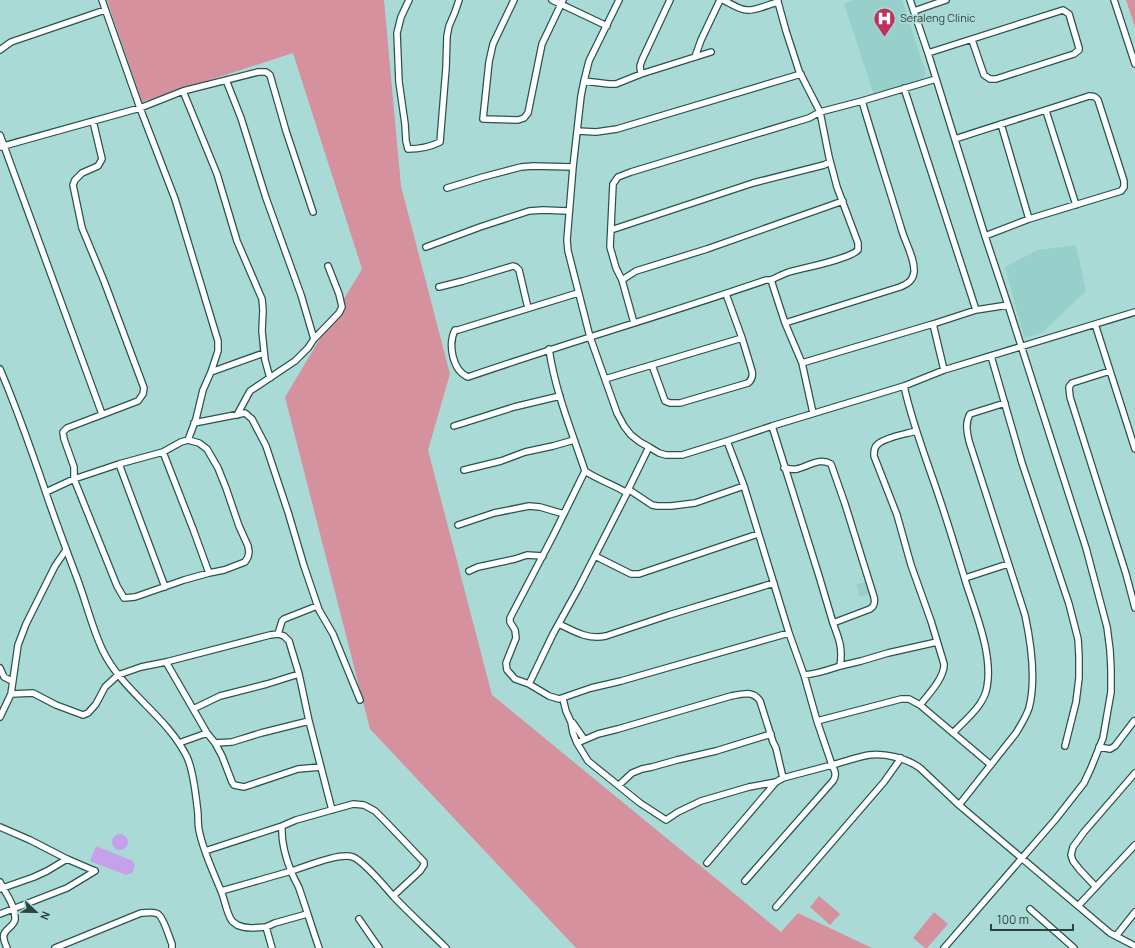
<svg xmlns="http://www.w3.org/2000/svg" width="1135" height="948" font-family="Manrope,sans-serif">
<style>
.built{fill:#97d0ca}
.green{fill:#d5929e}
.water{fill:#c6a0ea}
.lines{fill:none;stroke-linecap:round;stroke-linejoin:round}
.street-casing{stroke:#275450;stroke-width:8}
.street{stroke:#fff;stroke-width:5.5}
.labels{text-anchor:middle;stroke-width:3.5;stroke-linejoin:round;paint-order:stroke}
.poi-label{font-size:11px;fill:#2d413e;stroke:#aadad5;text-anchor:start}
</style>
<rect width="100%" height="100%" fill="#aadad5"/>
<path class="built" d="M854,0H902L926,73L922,80L874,95L844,4Z
M1076,245L1086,291L1042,333L1024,338L1005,267L1038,250Z
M868,581L872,593L860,597L856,585Z"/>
<path class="green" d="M107,0H384L401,186L450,374L428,450L492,695L781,932L798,913L872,948H576L370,729L285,397L362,269L293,53L142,102Z
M1126,0H1135V27Z
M819,896L840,914L830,925L810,907Z
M934,912L948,924L927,948H925L913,938Z"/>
<path class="water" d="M112 842a8 8 0 1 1 16 0a8 8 0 1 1-16 0Z
M96,846L133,861L135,866L132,873L126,875L90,861Z"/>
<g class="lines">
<defs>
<path id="street" d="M102,0L140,108L175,199L218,341V351L211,372L203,390L196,419L188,440
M409,0L401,17L397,33L399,82L405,124L406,141L408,149C419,149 430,147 440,142L446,68L447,36L449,26L455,12L459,0
M514,0L493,44L489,62L483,119L518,120L524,118L528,113L542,44L563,0
M552,0L607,26
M619,0L589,61L584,81L581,96L573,167L567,240L568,251L590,337L617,413L624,426L631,435L640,442L649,447L659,453L666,455H682L727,441L772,426L904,386L944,370L1135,312
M723,0C730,3 739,10 747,10C755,11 770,4 778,2V0
M910,0L928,53L985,236L1008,305L1086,548L1107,627L1110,650L1111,669V692L1103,738L1091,768L1084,783L1055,820L944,948
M1114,0L1135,64
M914,11L946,0
M0,50L11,42L105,10
M928,53L1063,10L1069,14L1079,48V50L1074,54L996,79H990L984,75L972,40
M695,57L701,40L720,0
M641,74L640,66L642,60L670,0
M226,80L241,118L266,198L301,295L314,339
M584,81L609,84H616L641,74L711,52
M904,88L976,310
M183,91L217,174L237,241L262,299L263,310L262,331L265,360L270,378
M1046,111L1076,205
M1001,124L1029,219
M577,131L596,132L617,129L801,74
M0,135L102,414
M955,139C1000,124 1044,111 1089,96C1093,96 1095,96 1098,100L1124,181V187L1121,191L1029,219L985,236
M0,147L140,108L183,91L258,72H266L270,75L286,131L313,212
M447,188L483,177L521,167L533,166L573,167
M611,230L753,183L824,165L830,162
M426,247L480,227L529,211L543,210L568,211
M622,280L636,271L707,249L843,201
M771,280C777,277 783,274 789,272C803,268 850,259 858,250V243L837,187L829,157L820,112L799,71L786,31L778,2
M439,287L463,281L513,266L516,267L519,270L528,308
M578,293L458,330H455C448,344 452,370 468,377C567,343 667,314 766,280H771L785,323L802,363L813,413
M634,323L622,280L616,268L610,247L613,184L618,177L631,172L809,118L820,112L862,101L936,79
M785,323L900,287C907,284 913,281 914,272C915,259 906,244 902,231C889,188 875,145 862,101
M933,324L944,370
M1095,324L1135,449
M549,349C555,391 572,432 585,471L553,536L510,618V622L515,630L516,638L506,663L507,670L515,679L529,684L549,696L559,699L591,688L621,681L789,633
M991,356L1022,463L1069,604L1078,639L1079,656V678L1076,702L1065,746
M802,363L933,324L976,310L1008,305
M652,365L665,401L670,403H680L748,383C752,380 753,376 752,371L742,338L726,294
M0,369C17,409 31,449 45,490C55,520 66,549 77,578C86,602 92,628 103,651C123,692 167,716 187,757C194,772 196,797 198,814C198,819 198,825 199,830C203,851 213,871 221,891C225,900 226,912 232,921C233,922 236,924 237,925C246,929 256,928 266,927L272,948
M1110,371L1072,383L1069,387L1070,397L1126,574L1135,608
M211,372L264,353
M605,379L742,338
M904,386C912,423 926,458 938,494C948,523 957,553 966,583C976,614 993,655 987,687C984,706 965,720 953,733
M237,415L250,391L295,361L308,348L314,339L339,313L342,307L339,294L328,266
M194,423L245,413L252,419L266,446L288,512L304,566L319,610L333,634L360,700
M454,426L514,407L560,396
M772,426L819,576L833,623
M916,431C906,434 886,437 878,444C874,447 874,451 874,456L897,515L911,565L931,621L944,664C945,677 928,695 920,705
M727,441L744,486L789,633L804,675L817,721L832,765C844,762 857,757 869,755C885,753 906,758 920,768L959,805L1110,933L1135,946
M163,452L193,529L209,573
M119,464L165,587
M784,468C789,469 793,470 797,469C809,466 820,457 831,464L845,504L874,597C875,602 875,606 870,609L833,623C839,639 843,648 840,666C828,670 817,674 804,675
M464,470L501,461L525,452L553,446L574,440
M628,489L652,505L657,506H671L695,503L744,486
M46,492L74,479L119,464L163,452L181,442L188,440L199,443L207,449L218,468L226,488L239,526L248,546L249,552L248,557L245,562L224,570L209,573L184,580L135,597L124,598L117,586L74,479V467L64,439L63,432L67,428L138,401L143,394L144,388L104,281L82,228L73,185L75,180L82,173L98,166L102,159L93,121
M627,492L649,447
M458,525L494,513L529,506L540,507L564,514
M595,556L631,574H639L758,534
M469,571L478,567L515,559L527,555L543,556
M965,578L1008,564
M559,624C575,632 589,640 606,636L669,615L774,583
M278,634L282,621L284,619L317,606
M166,662L207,733L215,743L222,756L232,782L234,785L244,787L298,769L321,767
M840,666L861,661L888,653L937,642
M0,668L4,677L12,681
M529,684L553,634L579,587L627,493C613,484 598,480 585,471
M11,694L33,693L56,705L83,715L88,713L96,704L105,687L118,675L141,667L166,662L270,635L278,634L284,636L289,641L299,674L309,721L332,810
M563,699L566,711L571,722L573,733L577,743L588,761L640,803L666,820L678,812L701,801L749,787L776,782
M193,709L220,696L267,684L299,674
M0,717L11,694L18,645L26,624L55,566L66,550
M817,721L901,699H909L920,705L991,765
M573,723L584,739
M179,743L207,733
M215,743L232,742L261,733L309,721
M577,743L598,734L618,729L731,696C742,694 753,690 760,701L773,742L776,748L783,778
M1099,747L1110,749L1115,746L1134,721
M619,785L632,773L642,769L652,767L677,760L716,751L771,734
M959,805L1016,733C1021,725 1026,717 1029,708C1036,681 1031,643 1025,615L969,441C967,432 965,423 970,414L1005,403
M282,826C281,842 285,856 291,871C293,877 297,883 299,888C306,908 312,928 319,948
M0,827L30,840L67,859L95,871
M205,851L282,826L296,820L353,804L364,805L375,811L386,822L424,862V865L420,871L393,896
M707,863L776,782L783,778L832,765C835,771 837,775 833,781L745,881
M0,882C5,893 16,906 15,919C15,927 1,930 4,939C4,942 6,945 7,948
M1096,887L1080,870L1073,861L1071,855L1073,847L1084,832L1135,773
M0,889L34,877L47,871L67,859
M221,891C244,885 266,878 288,872C303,868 339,852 353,857C365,862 385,887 394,897C411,915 429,931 446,948
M1078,906L1135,845
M776,907L884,782L901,758
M1030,909L1074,948
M0,914L67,888L95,871
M359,919L379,948
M266,927L275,923L307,914
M1116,936L1135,912
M55,948L141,913C146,913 153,911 158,914C164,918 169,937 172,944V948"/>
</defs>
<use href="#street" class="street-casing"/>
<use href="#street" class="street"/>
</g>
<defs>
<symbol id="hospital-pin" viewBox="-11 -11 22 30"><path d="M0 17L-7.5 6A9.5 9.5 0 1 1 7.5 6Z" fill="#bf315c" stroke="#aadad5"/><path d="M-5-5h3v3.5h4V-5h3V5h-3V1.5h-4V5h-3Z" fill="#fff"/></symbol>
</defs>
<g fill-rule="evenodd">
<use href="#hospital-pin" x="872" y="6" width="25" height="34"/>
</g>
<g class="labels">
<g class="poi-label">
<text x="900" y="22">Seraleng Clinic</text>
</g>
</g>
<g transform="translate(36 912) rotate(112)" stroke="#aadad5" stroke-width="3" paint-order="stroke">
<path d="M0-3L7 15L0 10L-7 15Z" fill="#2d413e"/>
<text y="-6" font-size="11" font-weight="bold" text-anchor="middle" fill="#2d413e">N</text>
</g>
<path d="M991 924v6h82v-6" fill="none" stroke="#2d413e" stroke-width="2"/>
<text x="997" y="924" font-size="12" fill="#2d413e" stroke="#aadad5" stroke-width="3" paint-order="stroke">100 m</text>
</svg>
